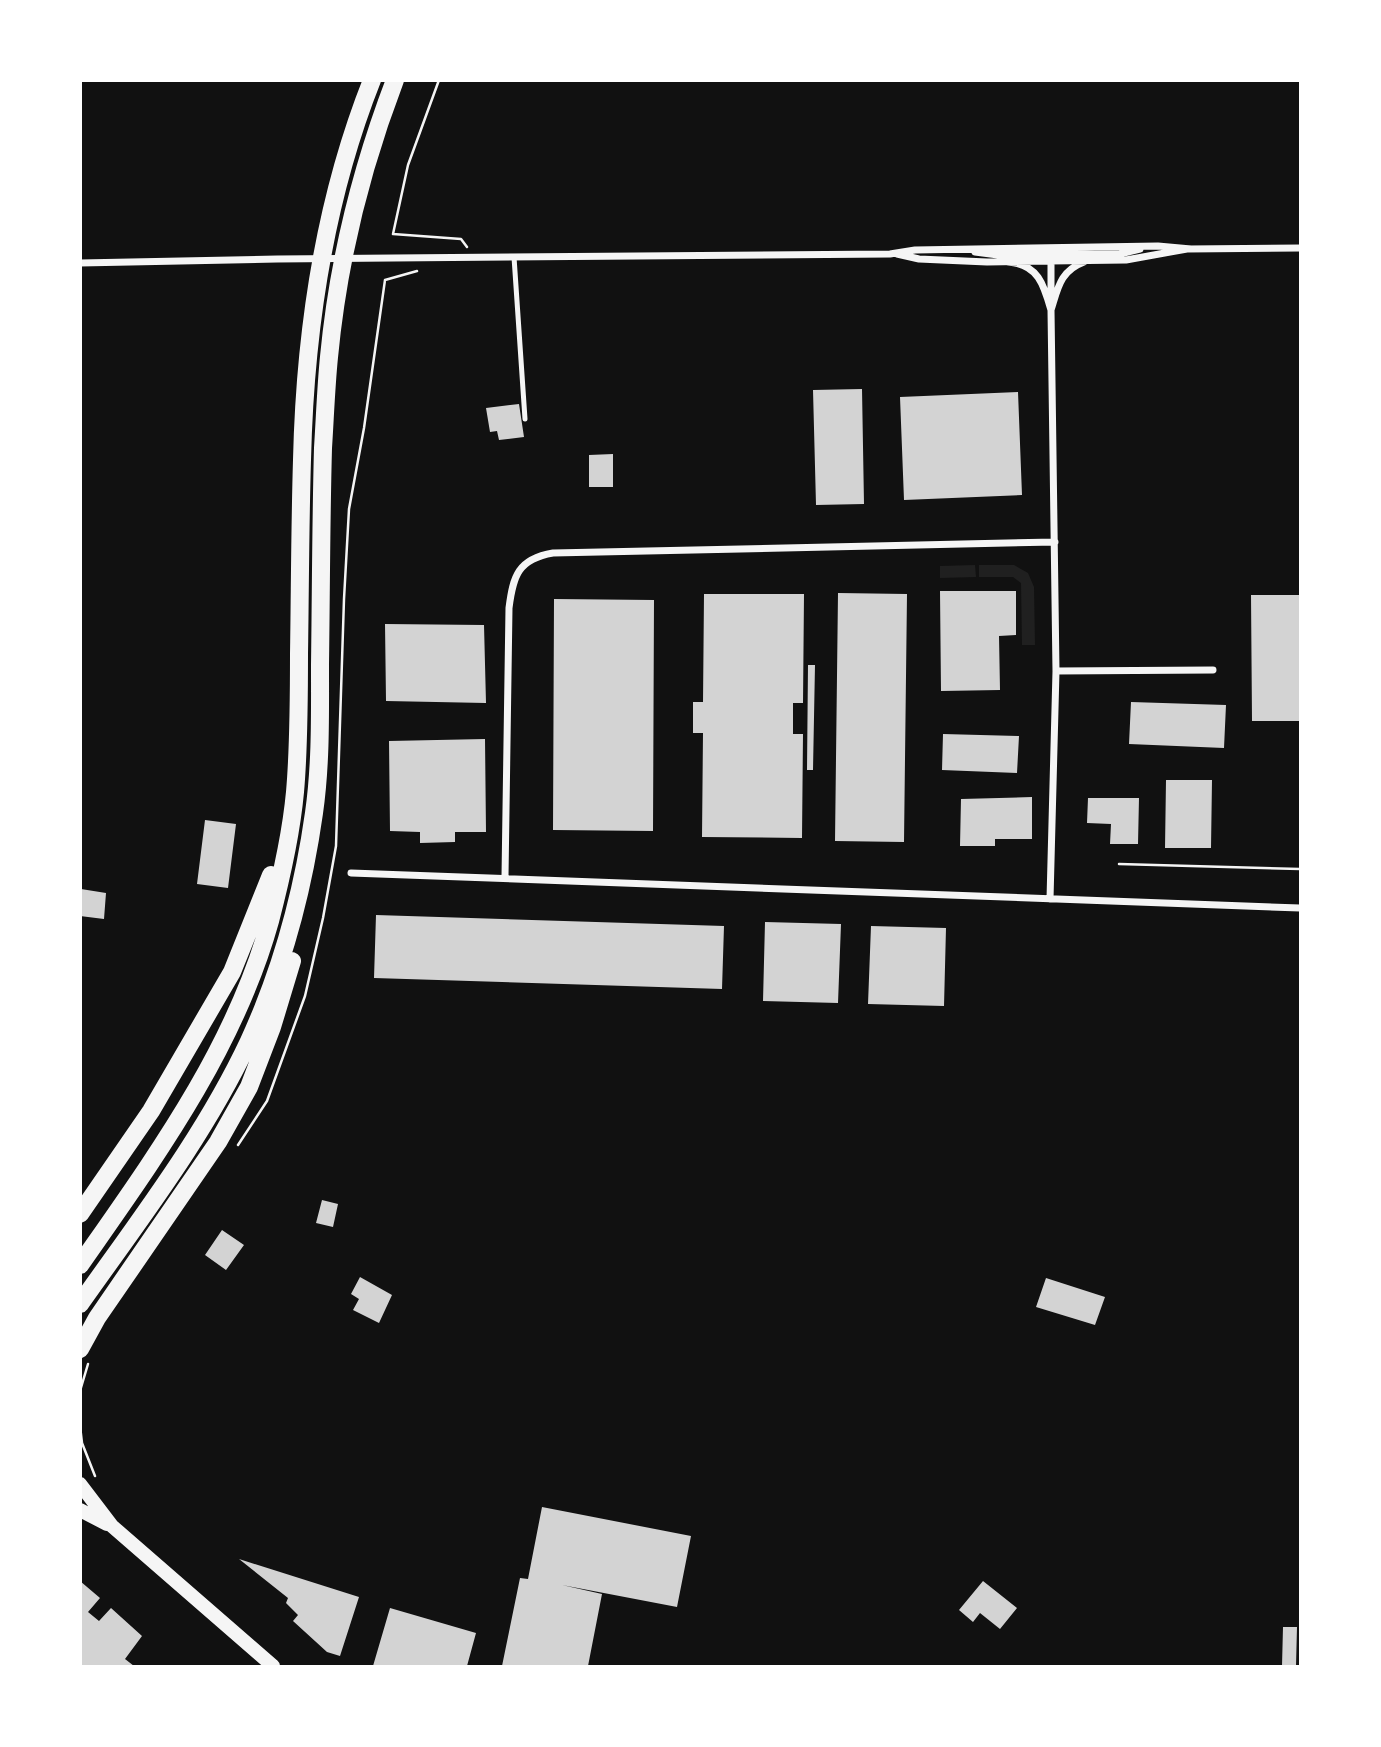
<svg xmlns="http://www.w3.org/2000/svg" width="1381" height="1747" font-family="Jost,sans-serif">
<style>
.green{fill:#202020}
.building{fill:#d3d3d3}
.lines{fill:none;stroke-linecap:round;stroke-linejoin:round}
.path{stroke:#f5f5f5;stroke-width:2.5}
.service{stroke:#f5f5f5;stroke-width:5}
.minor{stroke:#f5f5f5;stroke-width:7}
.secondary{stroke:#f5f5f5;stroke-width:14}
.trunk{stroke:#f5f5f5;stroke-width:18}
</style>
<rect width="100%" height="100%" fill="#111"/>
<path class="green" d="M975,565L976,577L940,578V566Z
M979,565H1014L1028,573L1034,587L1035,645H1022L1021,583L1013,577H979Z"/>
<path class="building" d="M862,389L864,504L816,505L813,390Z
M1018,392L1022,495L904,500L900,397Z
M519,404L524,437L499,440L497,431L490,432L486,408Z
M613,454V487H589V455Z
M940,591H1016V635L999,636L1000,690L941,691Z
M838,593L907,594L904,842L835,841Z
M704,594H804L803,703H793V734H803L802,838L702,837L703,733H693V702H703Z
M1251,595H1300V721H1252Z
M554,599L654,600L653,831L553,830Z
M385,624L484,625L486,703L386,701Z
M808,665H815L813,770H807Z
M1131,702L1226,705L1224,748L1129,744Z
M943,734L1019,736L1017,773L942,770Z
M485,739L486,832H455V842L420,843V832L390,831L389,741Z
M1166,780H1212L1211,848H1165Z
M1032,797V839H995V846H960L961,799Z
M1088,798H1139L1138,844H1110L1111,824L1087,823Z
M205,820L236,824L228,888L197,884Z
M81,889L106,893L104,919L80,916Z
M376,915L724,926L722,989L374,978Z
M765,922L841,924L838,1003L763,1001Z
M871,926L946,928L944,1006L868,1004Z
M322,1200L338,1204L333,1227L316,1223Z
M222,1230L244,1245L226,1270L205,1255Z
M360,1277L392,1295L379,1323L353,1310L359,1299L351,1294Z
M1046,1278L1105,1297L1095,1325L1036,1307Z
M542,1507L691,1536L677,1607L562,1585L602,1594L588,1666H502L520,1578L528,1579Z
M239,1559L359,1597L340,1656L327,1652L293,1621L298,1615L286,1603L288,1598Z
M80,1581L100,1598L88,1612L99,1621L111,1608L142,1636L125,1659L134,1666H80Z
M983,1581L1017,1608L1000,1629L980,1613L973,1622L959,1610Z
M390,1608L476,1633L467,1666H373Z
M1283,1627H1297L1296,1666H1282Z"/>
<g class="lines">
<path class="path" d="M439,80L408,165L393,234L461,239L467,247
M1119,864L1300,869
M238,1145L267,1101L305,996L323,918L336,846L344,599L349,509L364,428L385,280L417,271
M80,1391L88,1364
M80,1426L82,1443L95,1476"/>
<path class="service" d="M514,257L525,419"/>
<path class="minor" d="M975,252L998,255L1120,254L1140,249
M897,254L919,259L987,262L1050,261L1126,260L1187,249L1300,248
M1008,262C1038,264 1044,285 1051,310L1056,671L1050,899
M80,263L277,259L890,254L915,250L1158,246L1191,249
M1051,303V259
M1051,310C1058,288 1060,271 1084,262
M1056,671L1213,670
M351,873L1300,908
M505,877L509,608C513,576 518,559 553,553L1055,542"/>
<path class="secondary" d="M80,1484L112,1526L273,1666
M80,1510L107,1524"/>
<path class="trunk" d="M80,1214L151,1111L232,972L271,875
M80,1265C156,1156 234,1050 270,921C281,879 291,836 295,792C299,747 299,700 299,654C300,590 300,525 302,460C305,331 324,201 372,80
M80,1304C140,1219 205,1135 249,1041C282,969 303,891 314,813C321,764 320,714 320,665C321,592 321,520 323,448C325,417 326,387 329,357C338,262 361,169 395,80
M80,1349L97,1318L218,1142L249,1087L272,1027L292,961"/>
</g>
<rect width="1381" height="1747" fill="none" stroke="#ffffff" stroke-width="164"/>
</svg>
